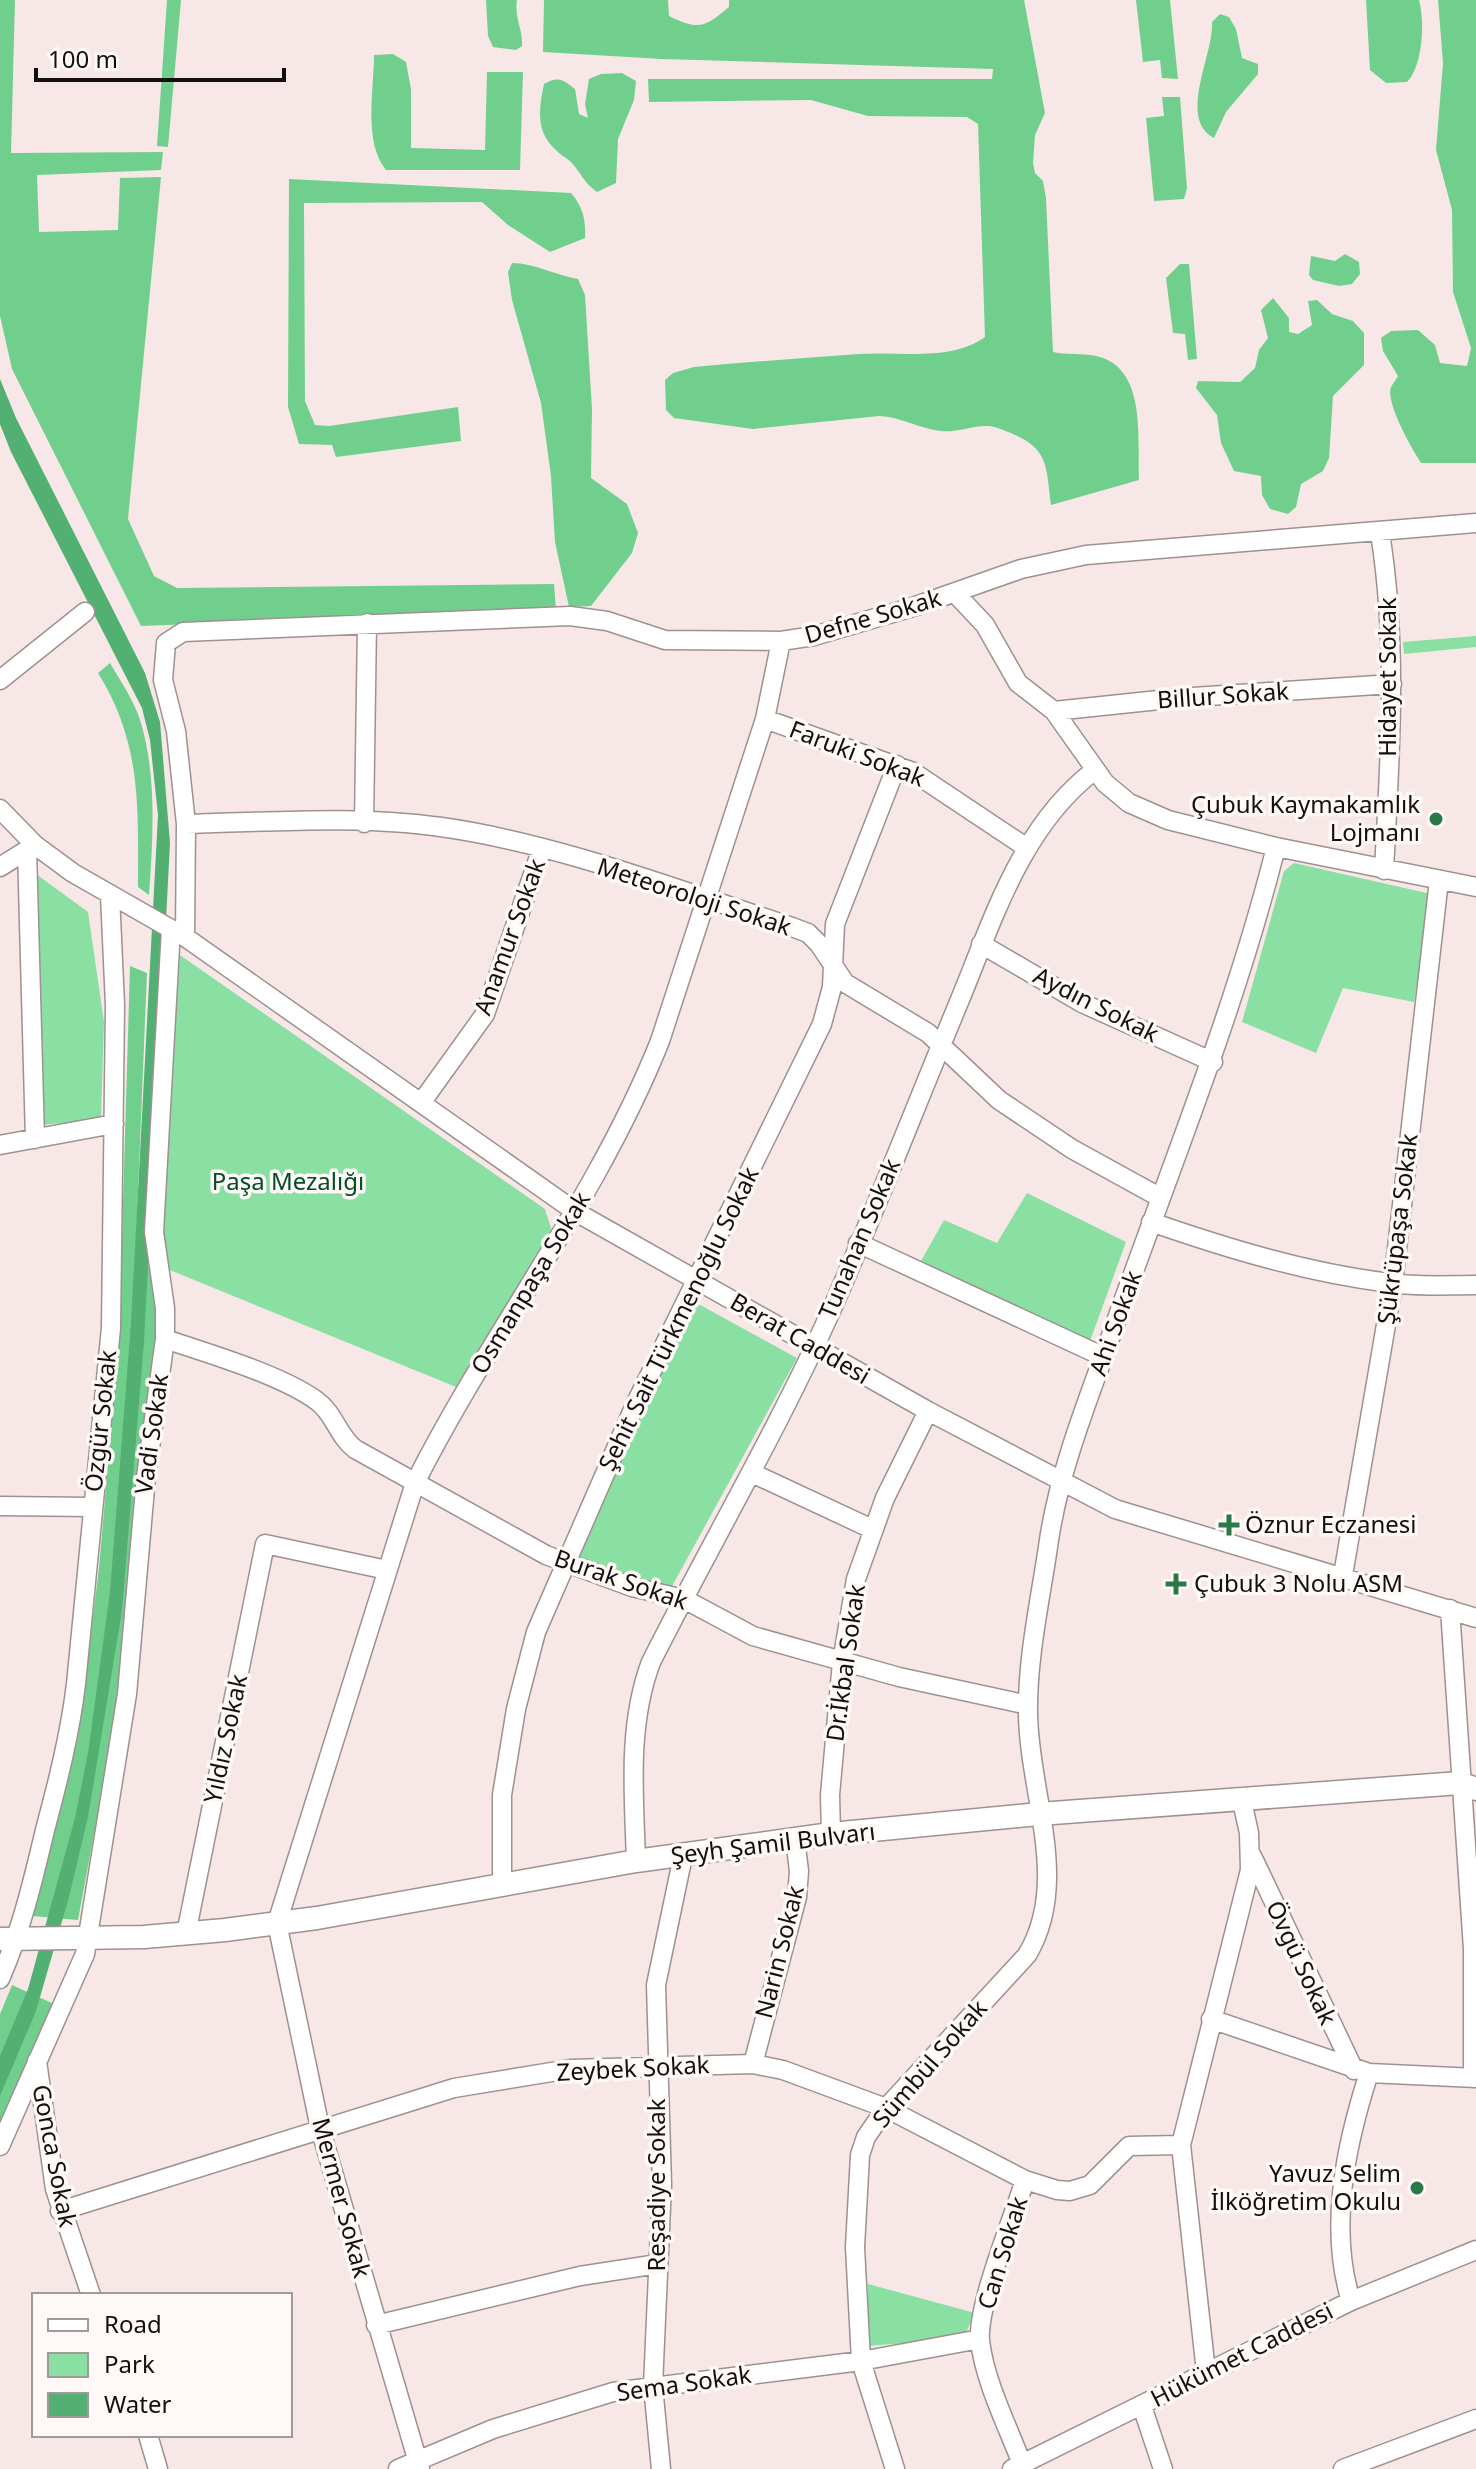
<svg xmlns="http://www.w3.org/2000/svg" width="1476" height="2469" font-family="'Noto Sans',sans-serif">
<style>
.green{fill:#8adfa3}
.forest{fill:#71cf8e}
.water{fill:#52b072}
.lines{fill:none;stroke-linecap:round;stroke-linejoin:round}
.minor-casing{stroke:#9e918f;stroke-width:21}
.major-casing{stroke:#9e918f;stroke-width:25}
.minor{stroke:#fff;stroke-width:18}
.major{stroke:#fff;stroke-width:22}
.poi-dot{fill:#2c7948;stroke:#fef8f7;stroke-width:3}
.labels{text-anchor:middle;stroke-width:7;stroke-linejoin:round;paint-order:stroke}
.street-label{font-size:24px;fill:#140f0f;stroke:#fef8f7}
.poi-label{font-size:24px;fill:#140f0f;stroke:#fef8f7;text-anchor:end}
.park-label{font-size:24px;fill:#004c24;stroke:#fef8f7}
</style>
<rect width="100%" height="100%" fill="#f7e8e7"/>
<path class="green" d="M1476,636V647L1404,654L1403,642Z
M1294,863L1431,894L1414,1002L1343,988L1316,1053L1242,1022L1284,871Z
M36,874L88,912L104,1022L101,1119L42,1125Z
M177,953L545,1209L552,1231L461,1389L160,1266Z
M1027,1193L1126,1242L1089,1344L921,1261L944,1220L997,1243Z
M693,1301L797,1358L670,1590L571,1561Z
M868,2284L975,2313L963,2339L866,2346Z"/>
<path class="forest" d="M0,0H15L11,153L163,152L161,170L37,175L39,232L118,230L120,178L161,177L128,519L154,576L177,588L554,584L556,610L141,626L12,369L0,316Z
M167,0H181L168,147L157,146Z
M486,0H517C514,17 523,29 522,46L516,50L493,47L488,36Z
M544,0H668L669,16C699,31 705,27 729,7V0H1024L1045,113L1035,135L1033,163L1035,173L1043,181L1046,198L1053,352C1067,355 1082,353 1096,356C1148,367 1137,441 1139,480L1051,505C1046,469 1050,450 1013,434C1006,431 997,427 989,426C973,425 957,433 940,431C918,428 901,417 879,416L753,429L674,418L666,410L665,380L673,373L694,367C749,362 804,358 859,354C900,351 950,362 985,337L978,124L967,117L868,116L811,100L649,102L648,79H992L993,69L662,59L543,52Z
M1136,0H1170L1178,79L1162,78L1160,60L1143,62Z
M1366,0H1419C1425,21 1423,66 1407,82L1386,83L1370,70Z
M1438,0H1476V463H1421C1412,449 1385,402 1391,387C1393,383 1396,380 1398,376L1383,351L1381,338L1391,331L1418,330L1435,345L1440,363L1467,366L1471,348L1453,292L1452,210L1436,150L1443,63Z
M1220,14L1229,17L1236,29L1242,58L1258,64V74L1226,112L1214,138C1177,119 1214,54 1212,22Z
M393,54L406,62L411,89V148L485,150L487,72H523L520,170H386C363,142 374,90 374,55Z
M622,73L636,81L634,100L618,139L616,183L597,192C585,184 581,173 571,162C567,158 560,155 556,150C535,132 539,108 544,84C558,76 563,79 575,89L579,114L588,118L585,104L589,79L601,74Z
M1162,97H1180L1187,188L1184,199L1154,201L1146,118L1164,116Z
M289,179L571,193C583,207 586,220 585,238L550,252L508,225L482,202L304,203L305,401L315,425L329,426L458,407L461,441L336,457L332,445L299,444L288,407Z
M1345,254L1359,262L1360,274L1352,284L1339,286L1313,280L1309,275L1311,256L1335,261Z
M512,263C534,263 555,275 578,279L585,295L592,409L591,478L627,504L638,533L632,553L591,606L569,607L555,542L551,476L541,403L512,300L508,272Z
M1180,264H1189L1197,359L1188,360L1185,334L1173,333L1166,278Z
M1273,298L1289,318V332L1298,334L1312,325L1308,301L1317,300L1332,314L1353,321L1364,333V365L1333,396L1329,458L1323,471L1301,484L1296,507L1288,514L1270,509L1262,495L1261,476L1234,471L1221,443L1217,415L1196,388L1198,381L1240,382L1255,368L1259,350L1268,338L1261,310Z
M110,663C121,682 135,702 141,723C157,778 153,838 149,895L138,887C138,807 142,744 98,673Z
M130,966L147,973L135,1265L157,1268L160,1323L125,1668L78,1920L32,1916L78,1738L99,1568L119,1338Z
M12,1985L54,2004L0,2131V2014Z"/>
<path class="water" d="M0,379L16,418L145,673L160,722L170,843L144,1342L122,1611L88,1817L69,1897L36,2011L0,2096V2056L28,1989L75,1818L88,1753L110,1592L131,1323L158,815L150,740L142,708L11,452L0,424Z"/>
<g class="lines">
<defs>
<path id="minor" d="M1380,533C1398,645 1390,757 1384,870
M955,593L985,625L1018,683L1054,711L1105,783L1129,803L1168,820L1276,847L1476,887
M0,680L85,612
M1054,711L1178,698L1392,684
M765,719L913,772L1027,848
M0,809L35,845L73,873L185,937L576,1212L928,1411L1115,1509L1476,1618
M364,823L367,623
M186,824C270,822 358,815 441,827C556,843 681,891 792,927L808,933L819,944L845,983L928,1033L999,1100L1072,1149L1161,1198
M27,850L35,1139
M0,867L35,845
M185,937L186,824L176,731L163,680L166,643L183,632L570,616L607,621L665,640L781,641L814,636L913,607L1021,569L1086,555L1476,523
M981,944L1082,1003L1213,1062
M421,1103L485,1014L542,848
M0,1145L114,1124
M1151,1222C1229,1249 1308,1273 1390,1283C1418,1287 1448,1285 1476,1285
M858,1243L1104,1357
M165,1339C207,1353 282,1375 317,1401C334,1413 338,1436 355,1449L546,1555L632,1587L684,1599L753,1636L899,1677L1028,1705
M752,1473L872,1529
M0,1506L93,1507
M1343,1575L1393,1284L1439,880
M1450,1609L1473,1949V2077
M831,1834L830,1795L842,1662L856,1579L885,1498L928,1411
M1252,1856L1354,2070
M636,1861C634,1795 627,1726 651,1662C710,1545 777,1431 831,1311C876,1209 916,1105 959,1002C993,920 1021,826 1095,770
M502,1883V1795L516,1709L536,1632L635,1405L822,1024L832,987L835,924L897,765
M186,1934L265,1544L387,1570
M0,1979C21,1931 33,1881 45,1830C58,1781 70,1734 76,1684L111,1328L115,1005L110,895
M1211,2019L1369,2073L1476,2078
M37,2061L55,2189L91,2295
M753,2064L797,1897L799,1871L795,1839
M0,2146L85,1954L127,1694L146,1477L165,1339V1308L154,1232L171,929
M60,2211L454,2088L570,2069L753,2064L783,2070L886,2108L1025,2180L1057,2190L1070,2191L1090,2185L1129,2146L1181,2145
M1351,2301C1328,2227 1346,2144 1369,2073
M376,2325L580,2276L658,2264
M1206,2372L1181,2145L1250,1870L1249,1833L1242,1801
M1142,2406L1163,2469
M148,2435L158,2469
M1022,2464C1007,2425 985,2382 980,2341C977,2305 1013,2218 1025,2180
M398,2469L493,2429L613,2392L861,2361L980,2339
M420,2469L320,2128L277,1923L415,1483C491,1332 597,1199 660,1041L765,719L781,641
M661,2469L653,2386L662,2184L656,1985L683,1856
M895,2469L861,2361L855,2247L860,2155L866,2137L886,2108L1027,1955C1071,1882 1029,1794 1028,1714C1027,1657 1041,1597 1049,1540C1061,1461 1094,1386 1120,1310C1175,1156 1236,1006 1276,847
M1012,2469L1351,2301L1476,2250
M1343,2469L1476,2419"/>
<path id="major" d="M0,1939L144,1937L225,1930L317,1918L636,1861L831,1834L1039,1814L1460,1783L1476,1789"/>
</defs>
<use href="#minor" class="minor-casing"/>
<use href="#major" class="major-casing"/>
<use href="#minor" class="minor"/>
<use href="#major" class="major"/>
</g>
<g class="poi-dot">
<circle cx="1436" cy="819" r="8"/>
<path d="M1225 1513h8v8h8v8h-8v8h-8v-8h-8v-8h8z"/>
<path d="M1172 1572h8v8h8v8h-8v8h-8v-8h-8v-8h8z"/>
<circle cx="1417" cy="2188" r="8"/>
</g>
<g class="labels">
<g class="street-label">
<text transform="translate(873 617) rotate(-16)" y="8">Defne Sokak</text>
<text transform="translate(1388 677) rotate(-90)" y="8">Hidayet Sokak</text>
<text transform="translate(1223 696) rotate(-4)" y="8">Billur Sokak</text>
<text transform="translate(857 754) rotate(21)" y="8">Faruki Sokak</text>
<text transform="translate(694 897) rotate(18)" y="8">Meteoroloji Sokak</text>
<text transform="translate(510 937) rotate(-70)" y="8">Anamur Sokak</text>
<text transform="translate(1096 1005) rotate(27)" y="8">Aydın Sokak</text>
<text transform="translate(1398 1229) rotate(-83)" y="8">Şükrüpaşa Sokak</text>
<text transform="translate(860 1239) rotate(-67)" y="8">Tunahan Sokak</text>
<text transform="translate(531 1283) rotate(-59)" y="8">Osmanpaşa Sokak</text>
<text transform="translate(679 1319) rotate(-64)" y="8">Şehit Sait Türkmenoğlu Sokak</text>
<text transform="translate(1116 1323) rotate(-70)" y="8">Ahi Sokak</text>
<text transform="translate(800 1339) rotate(30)" y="8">Berat Caddesi</text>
<text transform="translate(101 1421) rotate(-84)" y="8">Özgür Sokak</text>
<text transform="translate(152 1434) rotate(-82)" y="8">Vadi Sokak</text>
<text transform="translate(621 1580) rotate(19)" y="8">Burak Sokak</text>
<text transform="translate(846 1663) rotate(-82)" y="8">Dr.İkbal Sokak</text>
<text transform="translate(226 1739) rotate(-78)" y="8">Yıldız Sokak</text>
<text transform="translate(773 1844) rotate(-7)" y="8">Şeyh Şamil Bulvarı</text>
<text transform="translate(780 1952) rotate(-76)" y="8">Narin Sokak</text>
<text transform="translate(1301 1963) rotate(65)" y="8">Övgü Sokak</text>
<text transform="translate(930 2064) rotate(-49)" y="8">Sümbül Sokak</text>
<text transform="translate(633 2069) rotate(-3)" y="8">Zeybek Sokak</text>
<text transform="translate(54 2156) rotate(79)" y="8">Gonca Sokak</text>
<text transform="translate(657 2185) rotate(-90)" y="8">Reşadiye Sokak</text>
<text transform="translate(341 2198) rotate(75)" y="8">Mermer Sokak</text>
<text transform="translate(1003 2253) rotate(-73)" y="8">Can Sokak</text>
<text transform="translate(1242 2355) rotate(-27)" y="8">Hükümet Caddesi</text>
<text transform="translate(684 2384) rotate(-8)" y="8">Sema Sokak</text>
</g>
<g class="poi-label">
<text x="1420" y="813">Çubuk Kaymakamlık<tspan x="1420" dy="28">Lojmanı</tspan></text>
<text x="1245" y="1533" text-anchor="start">Öznur Eczanesi</text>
<text x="1194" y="1592" text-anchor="start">Çubuk 3 Nolu ASM</text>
<text x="1401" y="2182">Yavuz Selim<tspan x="1401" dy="28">İlköğretim Okulu</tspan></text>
</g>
<g class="park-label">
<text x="288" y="1190">Paşa Mezalığı</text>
</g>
</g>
<rect x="32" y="2293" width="260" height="144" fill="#fef8f7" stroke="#a09b9a" stroke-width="2"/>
<rect x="48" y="2319" width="40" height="12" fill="#ffffff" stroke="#a09b9a" stroke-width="2"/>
<text x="104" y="2333" font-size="24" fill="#140f0f">Road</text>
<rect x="48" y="2353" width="40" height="24" fill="#8adfa3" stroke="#a09b9a" stroke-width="2"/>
<text x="104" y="2373" font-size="24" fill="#140f0f">Park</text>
<rect x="48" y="2393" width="40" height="24" fill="#52b072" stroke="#a09b9a" stroke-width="2"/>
<text x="104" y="2413" font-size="24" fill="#140f0f">Water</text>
<path d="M36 68v12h248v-12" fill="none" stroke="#140f0f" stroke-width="4"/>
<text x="48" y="68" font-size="24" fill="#140f0f" stroke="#fef8f7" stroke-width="6" paint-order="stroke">100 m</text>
</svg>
